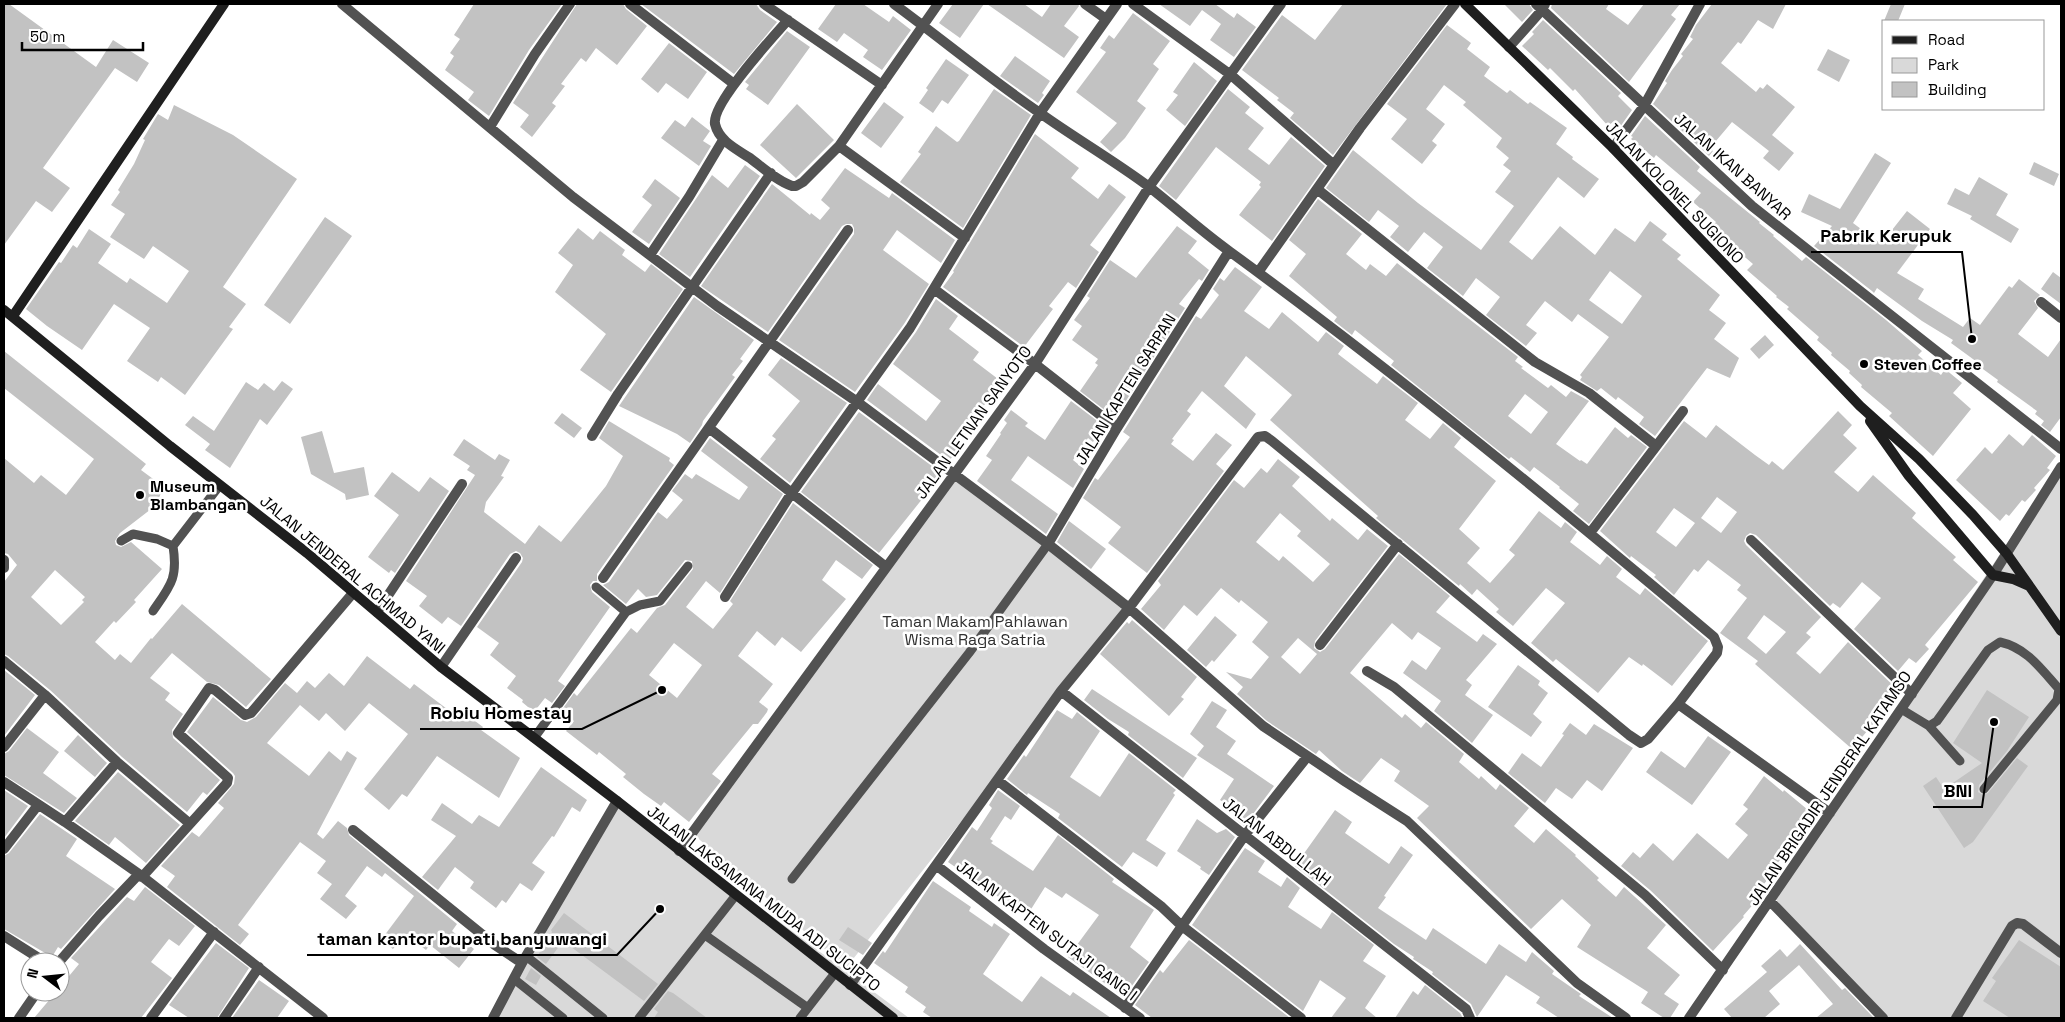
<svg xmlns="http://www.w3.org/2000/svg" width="2065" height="1022" font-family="'Space Grotesk',sans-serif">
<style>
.green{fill:#d9d9d9}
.building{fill:#c2c2c2;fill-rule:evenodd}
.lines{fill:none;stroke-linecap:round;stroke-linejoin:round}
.lane{stroke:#525252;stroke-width:9}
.street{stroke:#525252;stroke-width:10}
.secondary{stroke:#1f1f1f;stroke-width:10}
.poi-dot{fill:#000;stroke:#fff;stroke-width:2}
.labels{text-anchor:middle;stroke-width:5;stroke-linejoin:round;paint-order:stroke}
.street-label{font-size:16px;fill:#000;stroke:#fff}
.poi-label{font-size:16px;font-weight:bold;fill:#000;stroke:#fff;text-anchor:start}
.park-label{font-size:16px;fill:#303030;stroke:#fff}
.leader{fill:none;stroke:#000;stroke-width:2}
.callout-dot{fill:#000;stroke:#fff;stroke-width:2}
.callout-label{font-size:18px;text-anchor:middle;font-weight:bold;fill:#000;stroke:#fff;stroke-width:5;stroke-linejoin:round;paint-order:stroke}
</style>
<rect width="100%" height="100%" fill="#fff"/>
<path class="green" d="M2061,462V1018H1875L1773,896Z
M955,475L1129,608L846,968L692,833Z
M617,801L909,1018H495Z"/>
<path class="building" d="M4,4H9L96,67L113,40L149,63L137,82L115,68L43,168L70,188L52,212L36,201L4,245Z
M474,4H562L529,50L489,116L468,100L474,92L445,70L454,56L450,53L460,39L454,35Z
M577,4H623L626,9L647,26L617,65L596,48L586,62L581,58L561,84L565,86L552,103L556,106L532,137L520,127L529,115L513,103Z
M641,4H756L760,10L777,22L734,74Z
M836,4H863L889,22L893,16L911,30L882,70L863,57L868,50L844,33L837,42L818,29Z
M953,4H984L960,38L939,23Z
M987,4H1024L1042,17L1051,4H1078L1079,6L1064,26L1079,37L1064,58Z
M1159,4H1215L1234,18L1237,13L1256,27L1234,57L1210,40L1221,24L1202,10L1190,26Z
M1343,4H1447L1333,155L1290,118L1294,113L1277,100L1279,98L1242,70L1282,15L1315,40Z
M1504,4H1529L1533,10L1522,22Z
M1552,4H1609L1606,9L1628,25L1644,4H1680L1671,15L1676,19L1629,82L1551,8Z
M1712,4H1786L1773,29L1758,20L1741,44L1738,42L1721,63L1756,92L1760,87L1763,89L1767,84L1795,107L1772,135L1794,153L1779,171L1763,158L1769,151L1732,122L1710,148L1713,151L1709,156L1653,104L1667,83L1665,81L1672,70L1683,56L1681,54L1693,39L1690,37L1696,25Z
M1891,4H1905L1898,21H1884Z
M1133,13L1170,41L1153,64L1159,69L1137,101L1146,108L1125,138L1111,152L1100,142L1117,123L1076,92L1106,52L1100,48L1109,35L1114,39Z
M1543,20L1621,93L1618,96L1632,110L1620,127L1613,122L1608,126L1575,89L1573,91L1550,68L1548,70L1522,46L1534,34L1532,32Z
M1447,25L1471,43L1467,49L1490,67L1484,76L1507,93L1510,90L1528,104L1530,102L1567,128L1556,144L1573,157L1572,159L1599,179L1584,198L1558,177L1509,242L1532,260L1560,226L1595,255L1615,228L1635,242L1650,221L1667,234L1662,240L1681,255L1677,259L1720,295L1709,310L1726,323L1714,339L1739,358L1730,378L1707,368L1655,436L1639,424L1644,417L1618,397L1616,400L1601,388L1597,391L1580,380L1582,377L1580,375L1609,337L1578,314L1572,322L1545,301L1526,325L1537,333L1526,346L1486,315L1500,297L1476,278L1463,296L1427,268L1443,247L1424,232L1408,252L1390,237L1399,226L1378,210L1369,222L1326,188L1353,150L1418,203L1481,250L1514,206L1495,192L1511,171L1503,165L1509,158L1496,147L1502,138L1463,105L1466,102L1444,85L1426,109L1445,124L1432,141L1437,145L1422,164L1391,139L1407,119L1387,104ZM1610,271L1642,296L1622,324L1589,300Z
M787,31L810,47L768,105L746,89L749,85L745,82Z
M669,43L707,72L688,99L666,83L658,93L641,79Z
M1828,49L1850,60L1839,82L1817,70Z
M1015,56L1050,81L1042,93L1044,95L1038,103L1000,76Z
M946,59L969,75L948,104L942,100L933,113L919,103L928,90L926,88Z
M1194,62L1217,81L1185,126L1166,110L1178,95L1173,92Z
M994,89L1031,115L963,228L900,182L921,154L918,152L936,126L957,142L959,141Z
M1228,89L1250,107L1245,113L1264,128L1248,149L1269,165L1291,137L1325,166L1272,241L1239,215L1261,187L1259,185L1261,182L1216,147L1176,200L1159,186Z
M884,102L904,117L881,148L861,133Z
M797,104L834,140L796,178L760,145Z
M174,105L233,135L297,179L223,287L246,304L229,327L233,329L185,395L161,377L158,382L127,361L150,328L114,304L82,350L47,326L26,309L59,262L61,263L73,245L77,248L89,229L111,244L98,263L127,283L130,278L167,303L189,271L153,246L144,259L110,237L125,214L111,205L120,192L118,190L134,164L145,140L143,139L158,114L168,120Z
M1645,116L1700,167L1697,171L1760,222L1759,223L1774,235L1773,236L1802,261L1806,257L1886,320L1922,351L1918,355L1941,375L1945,369L1962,383L1953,393L1971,409L1933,456L1889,416L1892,413L1861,387L1862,385L1849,373L1850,371L1831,355L1832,353L1817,340L1819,337L1787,309L1789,307L1776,297L1777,296L1747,270L1753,264L1711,228L1716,222L1693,202L1701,193L1656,155L1654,158L1631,139L1633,137L1631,136Z
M692,117L710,131L703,141L711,146L699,166L661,138L675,120L685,127Z
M1035,134L1079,168L1071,178L1098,199L1109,184L1126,197L1090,245L1099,252L1076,288L1068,282L1049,306L1053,309L1024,347L943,287L954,272L953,271Z
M1875,153L1891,163L1853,223L1881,244L1907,211L1930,229L1897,273L1924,289L1918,299L1963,327L1970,318L1980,325L2009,286L2012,288L2019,279L2040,295L2034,301L2038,308L2018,334L2048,357L2061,339V417L2050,432L2041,425L2044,421L2035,414L2037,411L1997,382L1998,380L1976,364L1977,362L1951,343L1953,340L1922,321L1877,288L1874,293L1872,291L1814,246L1832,226L1801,212L1809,194L1840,209Z
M2034,162L2059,174L2054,186L2029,174Z
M745,165L760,176L690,277L659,254L712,175L728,188Z
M845,168L889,198L892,193L955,240L941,263L897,230L883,250L929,284L904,324L855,392L779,340L854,234V228L852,224H846L842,226L768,332L701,286L772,184L810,215L811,213L820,220L830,208L821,200Z
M1979,177L2008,194L1996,215L2019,229L2011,243L1970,219L1972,216L1947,204L1955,188L1969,195Z
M655,179L680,198L649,244L632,232L652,205L642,197Z
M1318,199L1362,234L1346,254L1366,270L1370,264L1386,276L1397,263L1518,357L1515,361L1523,367L1521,368L1548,388L1551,385L1566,397L1571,391L1589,401L1556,444L1580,461L1581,460L1587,464L1615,427L1628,438L1631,435L1647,447L1589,524L1573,511L1579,504L1559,488L1560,487L1534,467L1530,472L1511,457L1509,459L1391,365L1394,361L1355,330L1352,335L1334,321L1337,317L1289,276L1306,254L1289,240ZM1525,394L1548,412L1531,434L1508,416Z
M325,217L352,236L290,324L264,305Z
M1177,226L1197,241L1188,253L1209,270L1202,281L1199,279L1179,304L1185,308L1115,418L1080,391L1098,365L1095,363L1098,359L1072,340L1082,326L1074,320L1090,298L1087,296L1110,260L1136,278Z
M578,228L593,240L600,231L625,250L622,255L645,272L651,264L683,289L611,392L580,370L606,334L555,292L573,265L558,253Z
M1235,267L1262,287L1244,311L1269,329L1282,312L1318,342L1326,332L1344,346L1338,354L1377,384L1383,376L1418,403L1405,420L1430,439L1443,423L1461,438L1454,447L1496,481L1459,529L1480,548L1467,563L1490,583L1515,555L1509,550L1539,511L1561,528L1565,522L1577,532L1570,542L1600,565L1607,556L1622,569L1616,577L1640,595L1645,588L1708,641L1672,686L1643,664L1642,666L1629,657L1598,693L1556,659L1553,662L1531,643L1565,603L1546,588L1513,626L1496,612L1499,609L1477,589L1472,595L1460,584L1459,586L1376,518L1378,516L1270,420L1292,395L1246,356L1224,386L1256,414L1246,429L1202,391L1187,411L1191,414L1172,439L1174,440L1171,444L1193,461L1216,433L1232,445L1216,464L1224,471L1147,573L1108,543L1121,527L1083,498L1095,478L1098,480L1130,437L1123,432L1196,316L1201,319L1219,295L1213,289L1220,278L1224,281Z
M2053,272L2061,278V304L2041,289Z
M694,297L754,340L740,359L743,361L732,375L735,377L703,421L702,425L690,443L677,434L619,406Z
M936,299L958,316L949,329L979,352L973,360L1002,382L955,443L960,447L949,461L867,400L878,384L926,421L941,401L893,364L916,332Z
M1765,335L1774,345L1759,359L1750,349Z
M4,351L146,464L141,470L164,487L155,506L120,533L115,541L116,545L121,547L131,542L162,569L134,600L136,602L116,623L114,621L95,642L115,660L120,654L131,663L151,638L152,639L182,604L271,679L246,707L219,685L207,682L172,653L150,678L170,693L165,700L183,714L172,730L173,738L220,780L207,795L203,792L187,812L122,757L50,690L8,656L4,654V582L17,565L8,554L4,553V458L34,483L41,475L66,495L94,459L4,388ZM55,570L85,597L82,600L84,602L61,625L31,597Z
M781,358L847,403L790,483L760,459L776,439L772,436L800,401L768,375Z
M282,381L293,389L267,425L260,419L230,468L205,450L210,444L185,425L193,416L214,431L246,382L258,390L264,383L274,391Z
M1071,401L1104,426L1093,442L1088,438L1073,460L1084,469L1073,488L1028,456L1011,480L1058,514L1046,534L977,481L992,460L986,456L1001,434L1000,433L1007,423L1004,420L1011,410L1028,423L1025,426L1045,440Z
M1838,411L1852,425L1843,435L1857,448L1834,472L1858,492L1873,475L1916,513L1912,518L1956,557L1953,560L1978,582L1925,645L1929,649L1916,663L1909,658L1898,671L1854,629L1881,598L1862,582L1840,608L1833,603L1830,606L1756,535L1750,533L1746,536L1744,541L1746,545L1821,617L1806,633L1811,637L1796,653L1820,674L1848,642L1900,692L1852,749L1755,664L1758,661L1720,633L1747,598L1737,590L1741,585L1708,560L1698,572L1694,569L1674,595L1654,577L1656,575L1631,556L1630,558L1600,531L1684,421L1706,438L1716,425L1755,455L1769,465L1772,461L1783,470ZM1717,497L1737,512L1721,533L1701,518ZM1674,508L1695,523L1676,547L1656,532ZM1764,615L1786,632L1766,654L1747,638Z
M859,412L940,472L933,482L935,483L879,553L801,492Z
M562,413L582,428L574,438L554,423Z
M609,421L670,458L669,461L674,465L597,574V581H593L590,585L592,592L610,607L558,681L565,686L552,703L545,698L534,712L522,702L523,700L507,688L516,676L490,655L499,643L477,627L522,562L523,558L520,553L516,551L510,554L461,626L448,617L442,624L419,606L427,596L406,581L475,475L467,470L470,466L453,455L464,439L495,460L499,454L510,460L501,476L504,477L486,502L484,512L525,544L539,525L561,542L606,486L623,456L599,438Z
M322,431L334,473L364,467L369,495L346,500L345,494L311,474L301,437Z
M2009,434L2023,446L2032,435L2056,456L2047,468L2050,470L2034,488L2036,490L2025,502L2022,500L2009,516L2006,514L2000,521L1956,480L1985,447L1992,454Z
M710,438L783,494L720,593L706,581L686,607L713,629L733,604L730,601L793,503L873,565L862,579L836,560L822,580L846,599L801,652L782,637L775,646L757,631L738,656L773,684L759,702L768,709L767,712L758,724H753L712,774L721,781L689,822L664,802L661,806L644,794L623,777L626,774L599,752L597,755L566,731L574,721L561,711L574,693L577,696L631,628L637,633L657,608L665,605L693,569L692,561L685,560L657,595L646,597L638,589L626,604L603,585L609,582L658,512L667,519L683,500L672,491L685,474L692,479L696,474L739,500L748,487L701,451ZM674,643L702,665L677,698L649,675Z
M1278,459L1300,477L1292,486L1330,521L1332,518L1358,540L1367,529L1388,546L1315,641L1314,648L1320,652L1325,649L1399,554L1450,596L1436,612L1477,642L1483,634L1497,644L1466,680L1472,685L1465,695L1493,715L1472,743L1434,711L1441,701L1403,673L1412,660L1426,670L1441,648L1418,632L1412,640L1392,623L1350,673L1402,718L1405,714L1421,728L1426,722L1464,754L1459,762L1479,779L1481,776L1496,790L1500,784L1529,808L1514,826L1534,843L1546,829L1576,855L1575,856L1599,878L1597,880L1616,897L1624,887L1666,925L1647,948L1680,975L1664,994L1679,1004L1670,1018H1664L1641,1003L1648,992L1577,947L1591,925L1562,899L1531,929L1417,818L1429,806L1394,781L1400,771L1381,758L1360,783L1342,771L1319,750L1316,754L1267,721L1237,694L1243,687L1226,672L1251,679L1269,657L1252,642L1268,622L1241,600L1239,603L1221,588L1197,616L1184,605L1164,630L1141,609L1161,585L1158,581L1234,480L1244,488L1261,468L1267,473ZM1280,513L1301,531L1297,536L1330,564L1313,582L1283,556L1279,561L1256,542ZM1298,638L1317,654L1300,674L1281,657Z
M392,472L419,492L430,477L449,491L395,573L391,570L389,573L368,557L399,515L374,496Z
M1069,521L1106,549L1091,569L1057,542Z
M1215,616L1237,635L1214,662L1212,660L1206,667L1187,650Z
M1132,620L1197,677L1181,697L1184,699L1169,716L1100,654L1127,622L1129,624Z
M367,656L410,689L414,684L463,721L467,715L483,727L481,730L520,758L499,798L437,756L407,797L402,794L389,810L364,789L408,734L369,703L345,731L326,713L319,721L300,705L267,743L309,776L329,751L341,761L347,751L357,758L317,834L323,839L338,821L347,828L349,835L457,924L452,931L474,949L459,968L430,945L426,950L405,934L393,949L381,940L414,896L385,873L382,877L367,866L345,896L357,906L346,919L320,899L332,884L317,873L326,861L300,842L238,925L249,934L240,945L167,887L175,876L161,866L192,832L199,837L224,808L218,803L234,784L235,776L233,773L187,732L213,697L241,720L247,722L256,717L285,683L297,693L307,681L315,688L329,673L344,686Z
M1518,665L1540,681L1538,685L1548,693L1533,714L1542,722L1531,737L1488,707Z
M4,670L35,695L4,736Z
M1092,689L1197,758L1183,778L1128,735L1129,732L1108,719L1084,700Z
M1987,690L2029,717L2007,751L1979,785L1978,792L1983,795L1988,793L2017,758L2028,766L1973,842L1964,848L1923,786L1936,777L1944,789L1982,763L1953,743Z
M1212,701L1227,710L1216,727L1236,741L1227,754L1274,786L1244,826L1234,818L1238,811L1220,800L1234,779L1197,755L1204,746L1190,734Z
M1057,710L1072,719L1077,712L1100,731L1070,777L1100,797L1129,753L1176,790L1173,793L1175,795L1146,840L1166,853L1157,867L1133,852L1122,867L1058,818L1060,814L1028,793L1027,795L1007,779L1024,755L1026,757Z
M1570,723L1586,735L1594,724L1633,748L1602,791L1587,780L1572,799L1556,788L1545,803L1508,773L1522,753L1541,767L1564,735L1562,734Z
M27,728L59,752L43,773L77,798L64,813L4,775V754L9,751Z
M78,735L107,763L95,777L64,751Z
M1708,736L1731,752L1692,805L1646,772L1661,751L1685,768Z
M541,767L587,800L580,812L572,807L554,837L552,836L532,863L545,872L532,891L520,883L506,903L502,900L496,908L470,888L474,882L455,867L438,890L422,877L456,836L431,820L442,803L472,824L479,815L499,827Z
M118,772L180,825L146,863L115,837L109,845L75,821Z
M1764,776L1783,792L1784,790L1814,815L1801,830L1803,831L1776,865L1778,867L1759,890L1763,893L1743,916L1744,917L1713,951L1650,890L1621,866L1633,852L1640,858L1653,843L1673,861L1697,833L1728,859L1748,835L1735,824L1748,809L1743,805Z
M4,790L28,806L4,838Z
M998,790L1020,806L1011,820L1005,816L990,839L993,841L991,843L1033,871L1058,835L1114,879L1112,882L1154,910L1130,947L1149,962L1124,997L1068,957L1099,915L1066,893L1062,898L1045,887L1028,914L1004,898H1000L948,862L972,827L977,831L992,808L989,805Z
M1335,810L1352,822L1345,833L1389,864L1401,846L1413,855L1384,896L1386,897L1378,908L1426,940L1433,928L1486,964L1499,944L1526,962L1532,952L1554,971L1552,974L1581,994L1579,996L1613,1018H1559L1536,1003L1540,997L1506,975L1477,1017L1471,1004L1432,974L1433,972L1413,959L1414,957L1394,944L1295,866Z
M40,814L77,839L66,856L115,889L61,949L58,947L52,957L4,929V856L9,853Z
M1197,819L1217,833L1226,829L1235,837L1209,875L1200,869L1201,867L1177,851Z
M1245,848L1265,861L1258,872L1281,887L1287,877L1300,888L1288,907L1321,929L1332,912L1374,945L1363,961L1386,976L1365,1008L1377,1018H1331L1346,998L1320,980L1303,1011L1192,925Z
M933,881L971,907L969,911L992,927L994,923L1010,934L983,974L1022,1002L1041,976L1070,996L1073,992L1111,1018H932L923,1012L926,1007L905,992L908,987L874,963L883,951L885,953Z
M145,887L195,926L179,946L169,939L151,962L172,978L141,1018H34L56,992H60V987L79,964L71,958L127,897L134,901Z
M564,913L658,984L644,1001L563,941L546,964L537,957L542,948L541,947L552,932L551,930Z
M848,927L872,943L863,955L839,940Z
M1189,940L1290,1018H1152L1135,1005L1160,970L1163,973Z
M2019,940L2061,967V1018H2010L1983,1001L1996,981L1992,978Z
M216,943L249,968L217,1018H189L169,1005Z
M1800,944L1842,990L1845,988L1874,1018H1816L1833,1004L1799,965L1769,991L1780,1004L1764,1018H1732L1724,1009L1767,972L1761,966L1780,949L1787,957Z
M531,968L541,976L536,985L525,979Z
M259,980L289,1001L277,1018H232Z
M1425,985L1460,1013L1463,1018H1395L1413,991L1418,995Z
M668,991L673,993L707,1018H654L658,1012L654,1009Z"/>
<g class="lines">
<path class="lane" d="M121,541L133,534L157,539L173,546L220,485
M596,587L626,612
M153,611C171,585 178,578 173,546
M1901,709L1929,726L1960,761
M1929,726L1937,721L1988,650L2000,642C2027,648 2041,669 2059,689L2057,700L1984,789
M534,738L626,612L640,605L660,601L688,566
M792,879L969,653L1048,544
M705,935L808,1008
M526,956L603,1018
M514,979L563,1018
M639,1018L736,895
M800,1018L835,973"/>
<path class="street" d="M342,4L573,197L717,306L856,401L1048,544L1129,608L1263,726L1346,782L1407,821L1577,983L1626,1018
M630,4L734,84
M764,4L882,85
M894,4C943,40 990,79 1040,113C1075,138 1113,160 1148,186C1175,207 1201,231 1229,251C1396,373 1556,504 1714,637L1718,647L1717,653L1678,704L1830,813
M938,4L839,146L965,238
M1085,4L1106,19
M1133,4L1231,75L1334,165
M1536,4L1752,206L2061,449
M788,20C773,37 711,104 715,124C719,141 736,149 750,158C762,167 777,181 792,186H796L803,182L839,146
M1509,47L1542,10L1545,4
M490,127L535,54L570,4
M1613,148L1644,106L1700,4
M1317,189L1535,362L1589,393L1656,446
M650,255L689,197L723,140
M1259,271L1360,128L1455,4
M934,289L1035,364L1117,428
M2041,302L2061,318
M709,428L886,567
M592,436L618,394L771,173
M1590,533L1683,411
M1751,540L1912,694
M1048,544L1117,428L1229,251
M4,560V568
M603,578L848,230
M725,597L791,494L910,328L1040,113L1117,4
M377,612L462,484
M1320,645L1398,544
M4,661L45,695L117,762L189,823
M441,667L516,558
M1367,671L1394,687L1645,895L1723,970
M1061,691L1466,1009L1470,1018
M4,747L45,695
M997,780L1162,907L1182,926L1301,1018
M4,782L65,822L139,874L323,1018
M65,822L117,762
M353,830L495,945L522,963
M4,849L38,805
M679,851L1035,364L1149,187L1281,4
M936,865L1044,949L1140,1018
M142,877L227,783L228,778L178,733L209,688L215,690L245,715L251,713L353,593
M1770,901L1883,1018
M4,936L45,962
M59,962L99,916L139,874
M850,985L1061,691L1129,608L1258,437L1265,436L1272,441L1629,735L1641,743L1648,739L1678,704
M1125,1008L1245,835L1307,757
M19,1018L37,992
M151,1018L214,932
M224,1018L259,967
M493,1018L522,963L617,801
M1689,1018L1993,575L2061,467
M1956,1018L2012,926L2017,923L2023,924L2061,953"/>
<path class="secondary" d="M1465,4L1613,148L1860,406L1919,459L1973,515L2007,554L2061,631
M4,310L170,446L307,553L441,667L617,801L893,1018
M13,316L224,4
M1870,421L1909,476L1993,575L2013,579L2029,586"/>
</g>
<g class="poi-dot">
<circle cx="1864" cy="364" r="5"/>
<circle cx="140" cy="495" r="5"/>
</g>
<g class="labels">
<g class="street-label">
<text transform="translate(1733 166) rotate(42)" y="6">JALAN IKAN BANYAR</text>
<text transform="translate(1675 192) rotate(46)" y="6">JALAN KOLONEL SUGIONO</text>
<text transform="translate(1125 389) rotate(-58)" y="6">JALAN KAPTEN SARPAN</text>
<text transform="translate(973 422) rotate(-54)" y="6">JALAN LETNAN SANYOTO</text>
<text transform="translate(353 574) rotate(40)" y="6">JALAN JENDERAL ACHMAD YANI</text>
<text transform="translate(1829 788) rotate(-56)" y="6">JALAN BRIGADIR JENDERAL KATAMSO</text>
<text transform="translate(1277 841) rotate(38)" y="6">JALAN ABDULLAH</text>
<text transform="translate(764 898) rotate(38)" y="6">JALAN LAKSAMANA MUDA ADI SUCIPTO</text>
<text transform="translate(1047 930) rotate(37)" y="6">JALAN KAPTEN SUTAJI GANG I</text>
</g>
<g class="poi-label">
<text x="1874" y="370">Steven Coffee</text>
<text x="150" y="492">Museum<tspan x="150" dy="18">Blambangan</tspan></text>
</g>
<g class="park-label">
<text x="975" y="627">Taman Makam Pahlawan<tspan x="975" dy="18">Wisma Raga Satria</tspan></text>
</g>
</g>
<path class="leader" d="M1972 339L1962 252H1811M662 690L582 729H420M1994 722L1982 807H1933M660 909L617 955H307"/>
<g class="callout-dot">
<circle cx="1972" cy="339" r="5"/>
<circle cx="662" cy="690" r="5"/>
<circle cx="1994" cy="722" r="5"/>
<circle cx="660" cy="909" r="5"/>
</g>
<g class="callout-label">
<text x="1886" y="242">Pabrik Kerupuk</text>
<text x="501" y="719">Robiu Homestay</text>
<text x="1958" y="797">BNI</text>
<text x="462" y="945">taman kantor bupati banyuwangi</text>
</g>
<rect width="2065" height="1022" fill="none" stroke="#000000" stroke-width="10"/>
<rect x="1882" y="20" width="162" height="90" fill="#ffffff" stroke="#999999"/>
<rect x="1892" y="36" width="25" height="8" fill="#1f1f1f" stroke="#999999"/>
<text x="1928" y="45" font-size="15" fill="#000000">Road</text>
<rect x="1892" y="58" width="25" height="15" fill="#d9d9d9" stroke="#999999"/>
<text x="1928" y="70" font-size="15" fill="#000000">Park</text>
<rect x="1892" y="82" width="25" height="15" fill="#c2c2c2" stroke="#999999"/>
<text x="1928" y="95" font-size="15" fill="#000000">Building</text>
<g transform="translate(45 977) rotate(286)"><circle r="24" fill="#ffffff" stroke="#999999"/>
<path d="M0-4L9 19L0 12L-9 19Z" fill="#000000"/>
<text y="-8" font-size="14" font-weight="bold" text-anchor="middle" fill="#000000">N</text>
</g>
<path d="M22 42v8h121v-8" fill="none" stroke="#000000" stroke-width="2.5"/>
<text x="30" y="42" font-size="15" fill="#000000" stroke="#ffffff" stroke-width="4" paint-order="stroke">50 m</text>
</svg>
